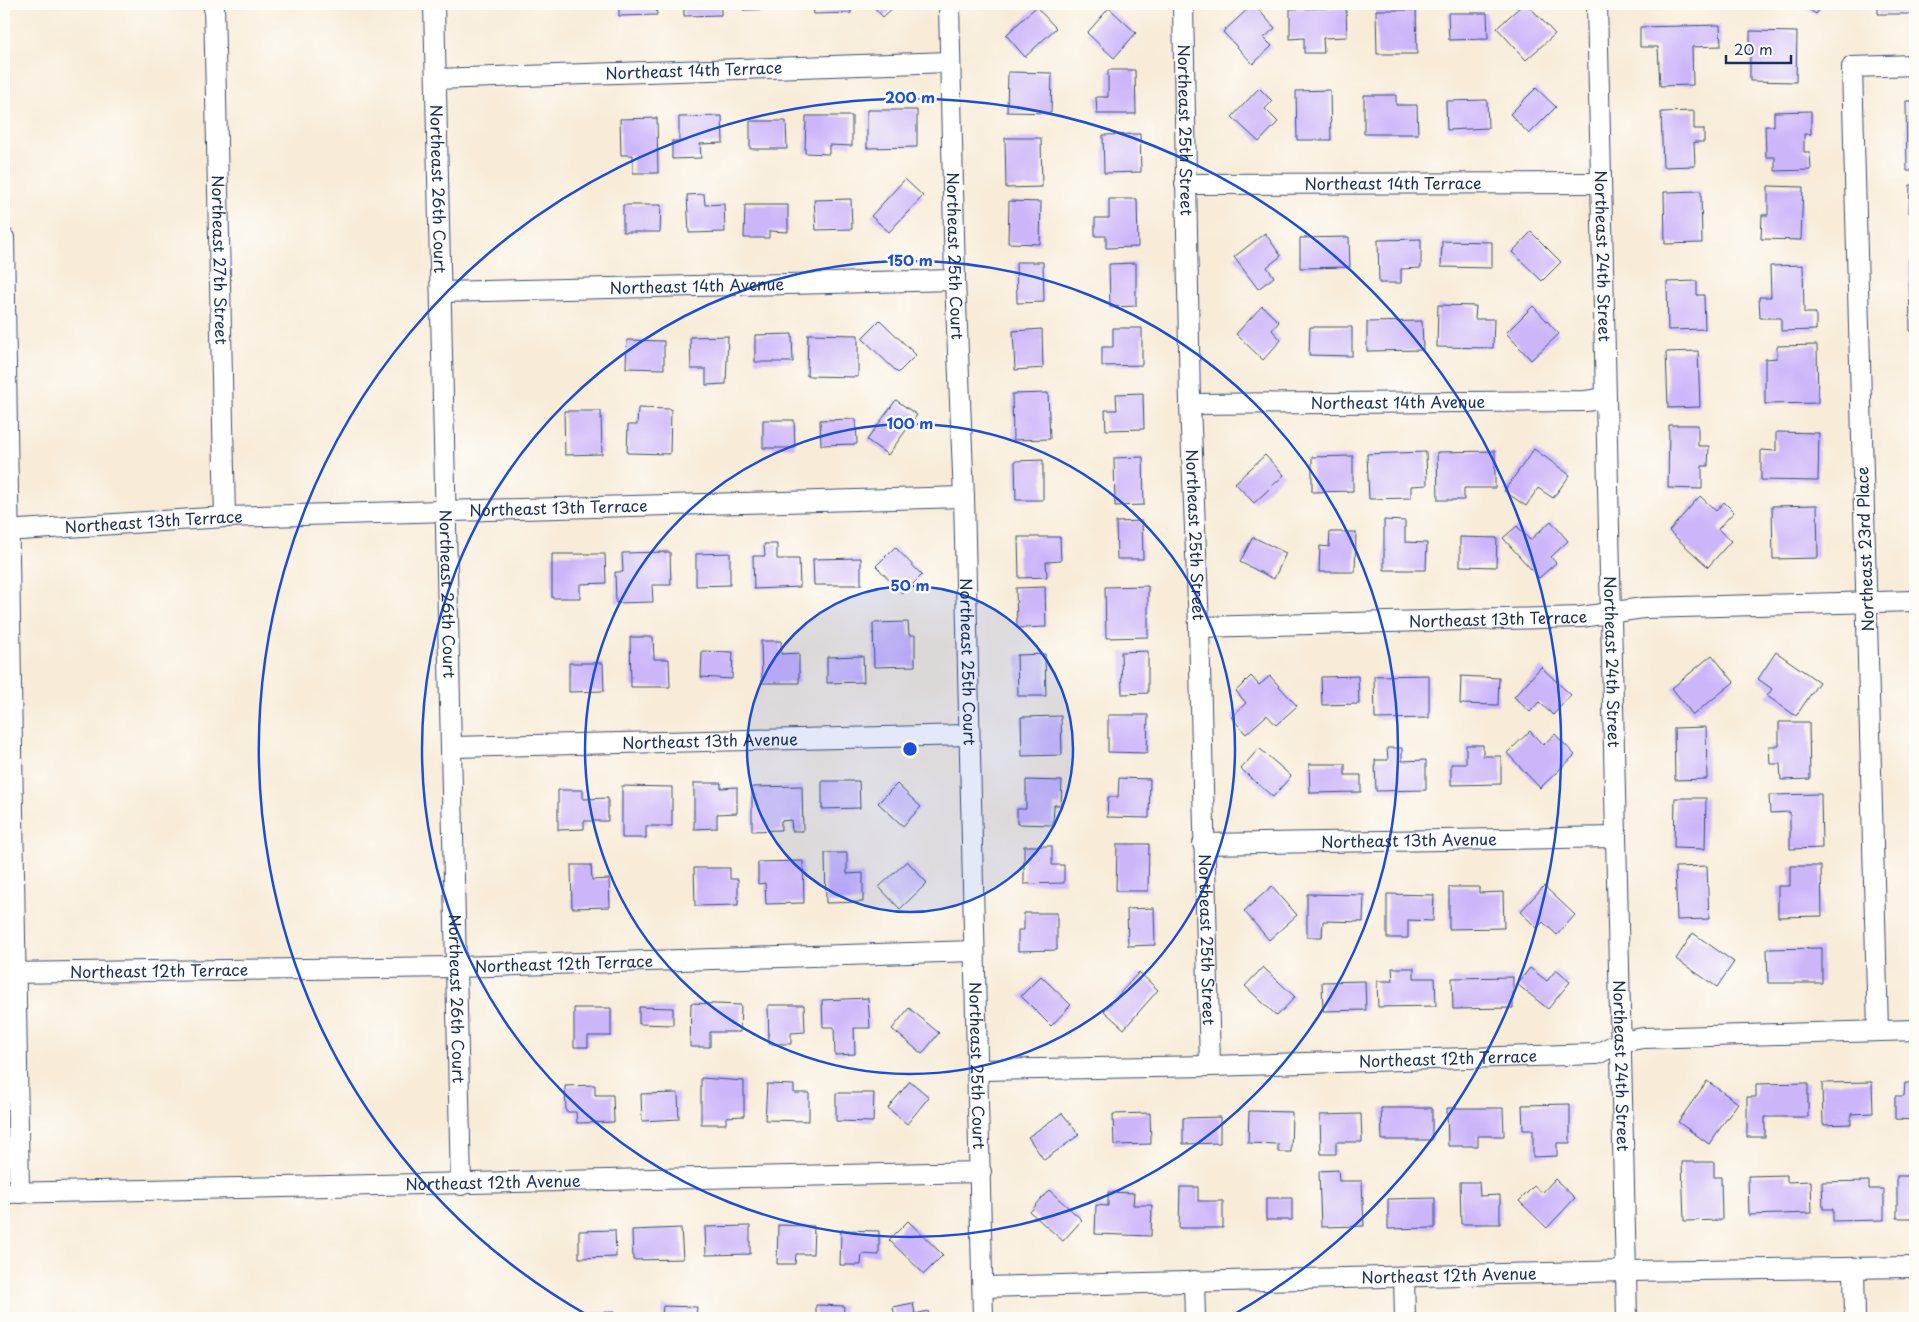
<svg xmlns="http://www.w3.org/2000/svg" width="1919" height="1322" font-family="'Playpen Sans',sans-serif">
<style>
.building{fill:#ccb6fa}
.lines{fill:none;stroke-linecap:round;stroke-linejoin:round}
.street-casing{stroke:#3c4b70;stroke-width:22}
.street{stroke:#fff;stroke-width:20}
.ring{fill:none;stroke:#1d4ed8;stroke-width:2.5}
.labels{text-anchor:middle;stroke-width:5;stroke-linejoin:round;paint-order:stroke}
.street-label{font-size:16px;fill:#1b2f5e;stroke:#fdfcf7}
.centre{fill:#1d4ed8;stroke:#fdfcf7;stroke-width:2.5}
.ring-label{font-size:15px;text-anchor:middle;font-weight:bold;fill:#1d4ed8;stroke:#fdfcf7;stroke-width:5;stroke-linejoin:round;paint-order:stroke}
</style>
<rect width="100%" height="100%" fill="#fdfcf7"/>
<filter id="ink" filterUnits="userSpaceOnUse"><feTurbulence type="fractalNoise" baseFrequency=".02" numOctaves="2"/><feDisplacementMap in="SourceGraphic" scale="10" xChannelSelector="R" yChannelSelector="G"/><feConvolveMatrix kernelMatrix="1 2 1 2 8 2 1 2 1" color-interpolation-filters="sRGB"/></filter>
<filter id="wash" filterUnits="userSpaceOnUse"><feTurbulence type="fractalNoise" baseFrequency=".0096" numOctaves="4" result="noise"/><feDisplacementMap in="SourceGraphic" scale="20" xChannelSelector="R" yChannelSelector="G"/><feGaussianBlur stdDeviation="1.12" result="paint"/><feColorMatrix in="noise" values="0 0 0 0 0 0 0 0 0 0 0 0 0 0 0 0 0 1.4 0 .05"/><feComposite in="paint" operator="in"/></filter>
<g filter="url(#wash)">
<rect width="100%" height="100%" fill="#f8ecd9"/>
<g id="blocks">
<path class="building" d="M619,4H656L657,15L619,16Z
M684,4H721V15L684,16Z
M743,4H785V9L743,10Z
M813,4H851V13L814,14Z
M871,4H897L883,17Z
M1253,4L1275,28L1264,38L1272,46L1253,64L1223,32Z
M1523,4H1527L1555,34L1526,60L1497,28Z
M1800,4H1823L1816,14Z
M1878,4H1915V14H1878Z
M1036,7L1056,28L1025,57L1006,35Z
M1109,8L1136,33L1114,58L1087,33Z
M1346,8L1347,37L1323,38L1324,53H1304V38L1290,39V9Z
M1376,10H1416L1417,54H1377Z
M1448,13H1487L1488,39L1449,40Z
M1720,25L1721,46L1692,47L1693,85L1660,86L1658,47H1640V27Z
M1750,31L1797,32L1796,82L1750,81Z
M1108,70H1135L1136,114H1097L1096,97H1108Z
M1008,72L1052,73L1051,113L1007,112Z
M1259,88L1272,101L1265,109L1278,122L1259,142L1232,117Z
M1536,88L1556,107L1529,134L1510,114Z
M1330,90L1331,140H1297L1296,91Z
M1364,95H1396V105H1417L1418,134H1364Z
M1487,100L1488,128L1447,130L1446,101Z
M1906,101H1915V171H1907Z
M867,110H917V147L867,148Z
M1694,111V129H1704V142H1694L1695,166L1663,167L1661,112Z
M1811,111V134H1804V152H1810L1811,170L1775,171V157H1766L1765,126H1774V112Z
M722,116L723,143L700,144L701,158L672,159V141H679V117Z
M806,116H852V146L829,145V154L805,153Z
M657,118L658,173H633V155H621L620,119Z
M750,121H786L787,149H750Z
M1140,134L1141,172L1104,173L1103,135Z
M1005,138H1041L1042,187L1006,188Z
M905,179L923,196L889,232L871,216Z
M1910,185H1915V213H1909Z
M1768,186L1803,187L1801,240L1761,239L1762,215H1768Z
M1701,191L1702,243L1665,244L1664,192Z
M704,194L705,205L724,204L725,232L689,233L687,195Z
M851,199L852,229L816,230L814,200Z
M1109,199H1137L1138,247L1106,248V236H1095V218H1109Z
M1009,201L1041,202L1040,244L1008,243Z
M623,205H661L660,232H623Z
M745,205H788V232L769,231V238H744Z
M1531,232L1561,262L1542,281L1512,252Z
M1265,233L1281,256L1267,267L1274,277L1258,289L1234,257Z
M1349,237L1350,267L1300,268V238Z
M1421,239V268L1401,269V283H1379L1378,240Z
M1442,241L1492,242V268L1441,267Z
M1909,261H1915V331H1910Z
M1016,262H1043L1044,302L1017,303Z
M1136,263V306L1110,307L1109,264Z
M1803,265L1804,313H1816V330L1781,331V318H1760L1759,297H1771L1770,266Z
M1697,281V295H1704L1705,329L1668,330L1667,282Z
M1438,305L1476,306L1475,319H1494L1493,348L1437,347Z
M1262,306L1279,322L1272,330L1281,340L1263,360L1236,334Z
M1533,306L1559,334L1531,360L1506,333Z
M880,320L916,355L898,373L862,338Z
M1422,321L1423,350L1367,351V322Z
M1310,327H1352V356L1309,355Z
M1113,328H1142V365L1102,366V347H1113Z
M1042,329L1043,368L1015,370L1013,331Z
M792,334L793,362H755V335Z
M808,334L858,335V377L807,376Z
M728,336L726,384L706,385V369H691L690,337Z
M627,340L664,341V369L626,368Z
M1817,345L1818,403L1765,404V359L1777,358V346Z
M1915,347V373H1913L1912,348Z
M1698,351L1700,407L1668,408L1666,352Z
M1048,393L1050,439L1013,440L1012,394Z
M1143,393L1144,429L1106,430L1105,410H1117L1116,394Z
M896,400L917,415L888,455L867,440Z
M638,408L671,409L670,454L627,453L628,425H637Z
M564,411H601L602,454L565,455Z
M856,419L857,444L821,445L820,420Z
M763,420H794L795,448H763Z
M1669,425H1698V446H1709L1708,466H1702V489L1668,488Z
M1776,432L1819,433L1818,481L1761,480V450L1776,451Z
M1534,449L1570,475L1553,498L1538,488L1526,506L1504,491Z
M1495,451V488H1464V500H1438L1437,452Z
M1426,452L1427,485L1411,486V498L1369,499L1367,454Z
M1265,455L1284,475L1254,503L1235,483Z
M1353,456V491L1312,492V457Z
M1143,457L1144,505L1115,506L1114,458Z
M1043,460V500H1016L1015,461Z
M1700,496L1716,511L1724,502L1734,512L1718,529L1731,541L1708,567L1669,531Z
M1817,505L1818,558L1773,559L1772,506Z
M1384,520L1405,521V542L1427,543L1426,570H1384Z
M1142,521L1143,559H1117L1116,522Z
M1551,521L1568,541L1551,557L1556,563L1539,578L1503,538L1517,526L1530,540Z
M1330,532H1356L1355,572H1319L1320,546L1329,547Z
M1018,537H1060L1061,561L1046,562L1047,577L1019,578Z
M1253,537L1286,553L1274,579L1240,562Z
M1460,537L1497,538L1496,567L1460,566Z
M764,544H777V559H799L800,587L754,589L753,556H765Z
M895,547L922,575L903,594L876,566Z
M670,552L671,585H652L653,602L616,603L615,572H623L622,553Z
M730,553V585L696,586V554Z
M552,554H605L606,583L580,584V598H552Z
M861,558V585H814L813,559Z
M1148,586V637L1106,638L1105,587Z
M1045,587L1046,627L1017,628L1016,588Z
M908,622L909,635H915V666L874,667L873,623Z
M630,637H653L654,659H669L670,687H631Z
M761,641H781V654L799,653V683H762Z
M702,651L733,652L732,679L701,677Z
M1148,651V693L1122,694L1121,652Z
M1776,652L1819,682L1796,716L1767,696L1772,689L1758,679Z
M1045,654L1046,696H1018L1017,655Z
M1712,655L1734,682L1693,715L1672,688Z
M863,656L864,682L827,683V657Z
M569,663H603L604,691L569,692Z
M1541,667L1571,695L1553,715L1539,702L1530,712L1514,697Z
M1429,675V718L1375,719L1374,676Z
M1251,676L1259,685L1270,676L1297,706L1276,725L1267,715L1246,734L1231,717L1246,703L1236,691Z
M1358,676L1359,704L1322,705L1321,677Z
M1461,676L1499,678L1498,705L1460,704Z
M1108,715H1148L1147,753L1108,752Z
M1061,716L1062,755L1022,756L1021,717Z
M1779,722H1809L1810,779L1781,780L1780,764H1770L1769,746H1779Z
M1706,727L1707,779L1675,780L1674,728Z
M1530,731L1543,745L1555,734L1575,755L1540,788L1507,753Z
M1466,745H1483V756H1501V784L1451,785V764H1466Z
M1259,748L1291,776L1273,797L1241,769Z
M1387,748H1402V761L1426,760V790L1376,791L1375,760H1388Z
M1309,764H1345V775H1361V792L1310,793Z
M1119,778L1150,779L1149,818L1107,817L1108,797H1118Z
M1026,780L1062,781L1061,805H1054L1053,825L1017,824V809H1026Z
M822,781H859L860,808L822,809Z
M694,783H721V788L737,787V813L717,814V828L694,829Z
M897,784L921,807L903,826L878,803Z
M622,786L672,787V826H646V838H622Z
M802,786L803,831H792L791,820L781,821V830L752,831V787Z
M558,790H583V799L608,798V821H584V829L558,830Z
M1821,794L1822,848L1790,849V812L1770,813L1769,795Z
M1675,798H1706L1705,849L1674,848Z
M1117,844H1149L1148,891H1116Z
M1024,846H1052V865H1064V883L1024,884Z
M825,853H847V874L863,873V902L826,903Z
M803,861L804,903L766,904L765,883L758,884V862Z
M907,861L927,883L900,909L879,887Z
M571,865H591L592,880L609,879L610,907L572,908Z
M1707,866L1709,919L1677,920L1675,867Z
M1790,866H1821L1822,916L1778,917V886H1790Z
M694,868H730V879H738V905L695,906Z
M1272,886L1297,915L1269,940L1244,911Z
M1544,886L1575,915L1557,935L1543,922L1537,928L1520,912Z
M1449,887H1479V893L1503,892L1504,928L1449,929Z
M1307,894L1364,895L1363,922L1323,921L1322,937H1307Z
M1387,894L1434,895L1433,921L1408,920V938H1387Z
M1154,908L1155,945L1128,946L1127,909Z
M1024,913H1057V950L1018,951V930H1024Z
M1693,933L1734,962L1717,987L1676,959Z
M1822,948V983H1768L1767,949Z
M1263,967L1295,997L1277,1016L1245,986Z
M1392,968H1414V978H1435L1436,1006L1378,1007L1377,981H1393Z
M1530,968L1547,981L1556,970L1570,982L1548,1009L1517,984Z
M1139,972L1158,990L1124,1029L1104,1011Z
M1041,976L1071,1005L1051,1026L1021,996Z
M1513,977V1008L1453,1009L1452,978Z
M1365,981L1366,1010L1323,1011L1322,982Z
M868,998L870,1028H854L855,1054L835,1055L834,1027H823L822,1000Z
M691,1003L741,1005L740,1032H710V1047H690Z
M768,1005H804L805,1032L791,1033V1044H769Z
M639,1007L673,1008V1025L639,1024Z
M574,1008H611V1036H588V1047H574Z
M909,1008L939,1033L922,1054L892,1029Z
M701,1078L744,1081V1116L726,1117V1124H701Z
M910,1081L929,1097L907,1124L888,1108Z
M1707,1081L1738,1103L1709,1144L1678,1122Z
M1872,1082L1873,1113L1851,1114V1124L1823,1125L1822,1083Z
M1808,1083V1117H1765V1137H1747V1097H1756V1084Z
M1905,1083H1915V1120L1895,1119V1096H1904Z
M767,1084L794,1085V1093H809V1121L765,1120Z
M595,1085V1095H613L614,1122L577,1123L576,1112H566L565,1086Z
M678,1093L679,1119L642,1121L641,1094Z
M836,1093H874L873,1122L836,1121Z
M1570,1104V1143H1557V1156L1533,1157V1130H1523L1522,1105Z
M1381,1108H1432V1140H1382Z
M1447,1108H1503L1504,1136H1478V1146H1448Z
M1249,1111L1292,1112L1291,1152H1278V1144L1248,1143Z
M1062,1113L1079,1135L1044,1160L1028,1137Z
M1150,1113L1151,1144L1114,1145L1113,1114Z
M1361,1114L1362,1142H1336V1154H1321L1320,1115Z
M1220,1117V1143L1183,1144V1118Z
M1682,1162H1714V1177H1721L1722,1220L1684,1221Z
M1338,1170L1339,1181H1362L1364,1226L1321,1227L1319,1171Z
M1787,1175V1182L1811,1181L1812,1213L1749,1215L1748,1176Z
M1897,1176H1915V1218H1897Z
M1555,1179L1575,1198L1547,1228L1519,1201L1534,1186L1542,1193Z
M1869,1181V1189H1884V1220L1833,1221V1209H1823L1822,1182Z
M1460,1182H1479L1480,1196L1500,1195V1224H1461Z
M1180,1187H1198V1201H1223V1228H1179Z
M1049,1190L1082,1220L1063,1241L1030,1212Z
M1108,1192L1134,1193L1133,1205H1152L1151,1236L1095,1234L1096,1205L1108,1206Z
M1266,1198H1292V1220H1266Z
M1435,1198V1228L1388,1229V1199Z
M908,1221L943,1255L924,1274L889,1240Z
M778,1225L814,1226L813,1254H796L795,1264H777Z
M750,1226V1254L706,1255L705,1227Z
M681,1228L683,1259L633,1260L632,1230Z
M615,1230L616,1257L579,1258V1231Z
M841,1230L879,1231V1255L862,1254L861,1265H840Z
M913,1303L915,1314L928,1311L930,1318H895L893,1307Z
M816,1305L844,1306L843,1318H816Z
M663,1306L697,1307L696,1318H662Z
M614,1312V1318H583V1313Z"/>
</g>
</g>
<g filter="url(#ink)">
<use href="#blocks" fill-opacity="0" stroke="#3c4b70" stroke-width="1"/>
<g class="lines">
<defs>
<g id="street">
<path id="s1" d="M214,4L225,517"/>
<path id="s2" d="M434,4L461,1185"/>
<path id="s3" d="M949,4L955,280L964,497L983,1318"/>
<path id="s4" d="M1183,4L1190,404L1199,627L1210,1066"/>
<path id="s5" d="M1597,4L1627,1318"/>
<path id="s6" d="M436,79L950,62"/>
<path id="s7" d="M1185,184L1601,183"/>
<path d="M4,238L19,1193"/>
<path id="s8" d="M441,292L955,280"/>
<path id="s9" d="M1190,404L1586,401L1606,398"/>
<path id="s10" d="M4,531L225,517L964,497"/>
<path id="s11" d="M1199,627L1581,617L1643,608L1915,601"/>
<path id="s12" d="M451,747L969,735"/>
<path id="s13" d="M1203,844L1616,837"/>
<path id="s14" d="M4,973L456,967L974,951"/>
<path d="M1878,1030L1852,67L1915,65"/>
<path id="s15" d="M978,1070L1210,1066L1597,1054L1621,1042L1643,1038L1915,1030"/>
<path id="s16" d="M4,1193L981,1172"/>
<path d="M1854,1268L1855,1318"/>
<path d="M1404,1277L1405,1318"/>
<path d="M1194,1281L1195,1318"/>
<path id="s17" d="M983,1287L1626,1271L1915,1267"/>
</g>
</defs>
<use href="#street" class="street-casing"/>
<use href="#street" class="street"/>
</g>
</g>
<circle cx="910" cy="749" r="163" fill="#1d4ed8" fill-opacity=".12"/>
<g class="ring">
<circle cx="910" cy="749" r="163"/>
<circle cx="910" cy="749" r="325"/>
<circle cx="910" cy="749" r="488"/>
<path d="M589 1316A651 651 0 1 1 1231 1316"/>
</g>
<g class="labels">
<g class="street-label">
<text dy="6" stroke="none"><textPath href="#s6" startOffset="258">Northeast 14th Terrace</textPath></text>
<text dy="6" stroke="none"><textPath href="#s4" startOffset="126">Northeast 25th Street</textPath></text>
<text dy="6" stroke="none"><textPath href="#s7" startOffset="208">Northeast 14th Terrace</textPath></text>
<text dy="6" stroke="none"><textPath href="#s2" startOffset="185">Northeast 26th Court</textPath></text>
<text dy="6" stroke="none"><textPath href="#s3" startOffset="252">Northeast 25th Court</textPath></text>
<text dy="6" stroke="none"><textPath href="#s5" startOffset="252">Northeast 24th Street</textPath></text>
<text dy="6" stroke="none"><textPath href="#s1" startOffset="256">Northeast 27th Street</textPath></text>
<text dy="6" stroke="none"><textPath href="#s8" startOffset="256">Northeast 14th Avenue</textPath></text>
<text dy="6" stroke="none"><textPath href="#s9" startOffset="208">Northeast 14th Avenue</textPath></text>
<text dy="6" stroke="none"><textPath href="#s10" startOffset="555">Northeast 13th Terrace</textPath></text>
<text dy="6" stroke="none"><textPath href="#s10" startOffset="150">Northeast 13th Terrace</textPath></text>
<text dy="6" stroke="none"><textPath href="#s4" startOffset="531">Northeast 25th Street</textPath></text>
<text transform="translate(1865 549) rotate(-92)" y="6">Northeast 23rd Place</text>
<text dy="6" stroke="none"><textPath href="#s2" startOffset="590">Northeast 26th Court</textPath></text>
<text dy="6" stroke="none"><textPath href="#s11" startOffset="299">Northeast 13th Terrace</textPath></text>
<text dy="6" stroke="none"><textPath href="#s3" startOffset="658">Northeast 25th Court</textPath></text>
<text dy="6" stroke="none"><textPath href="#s5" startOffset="658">Northeast 24th Street</textPath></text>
<text dy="6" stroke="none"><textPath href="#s12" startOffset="259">Northeast 13th Avenue</textPath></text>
<text dy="6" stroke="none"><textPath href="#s13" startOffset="206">Northeast 13th Avenue</textPath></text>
<text dy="6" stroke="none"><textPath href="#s4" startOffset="936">Northeast 25th Street</textPath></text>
<text dy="6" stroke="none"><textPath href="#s14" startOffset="560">Northeast 12th Terrace</textPath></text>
<text dy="6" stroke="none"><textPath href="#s14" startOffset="155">Northeast 12th Terrace</textPath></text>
<text dy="6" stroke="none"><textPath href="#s2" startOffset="995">Northeast 26th Court</textPath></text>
<text dy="6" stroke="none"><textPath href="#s15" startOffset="470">Northeast 12th Terrace</textPath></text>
<text dy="6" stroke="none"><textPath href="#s3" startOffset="1062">Northeast 25th Court</textPath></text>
<text dy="6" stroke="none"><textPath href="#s5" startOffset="1062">Northeast 24th Street</textPath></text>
<text dy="6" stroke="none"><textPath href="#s16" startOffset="489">Northeast 12th Avenue</textPath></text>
<text dy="6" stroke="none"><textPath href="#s17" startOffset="466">Northeast 12th Avenue</textPath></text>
</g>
</g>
<circle cx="910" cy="749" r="8" class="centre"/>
<g class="ring-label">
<text x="910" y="103">200 m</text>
<text x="910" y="266">150 m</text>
<text x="910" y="429">100 m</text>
<text x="910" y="591">50 m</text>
</g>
<rect width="1919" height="1322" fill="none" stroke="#fdfcf7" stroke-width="20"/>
<path d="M1726 55v8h65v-8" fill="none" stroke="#1b2f5e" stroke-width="2.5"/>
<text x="1734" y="55" font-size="15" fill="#1b2f5e" stroke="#fdfcf7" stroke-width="4" paint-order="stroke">20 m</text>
</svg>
